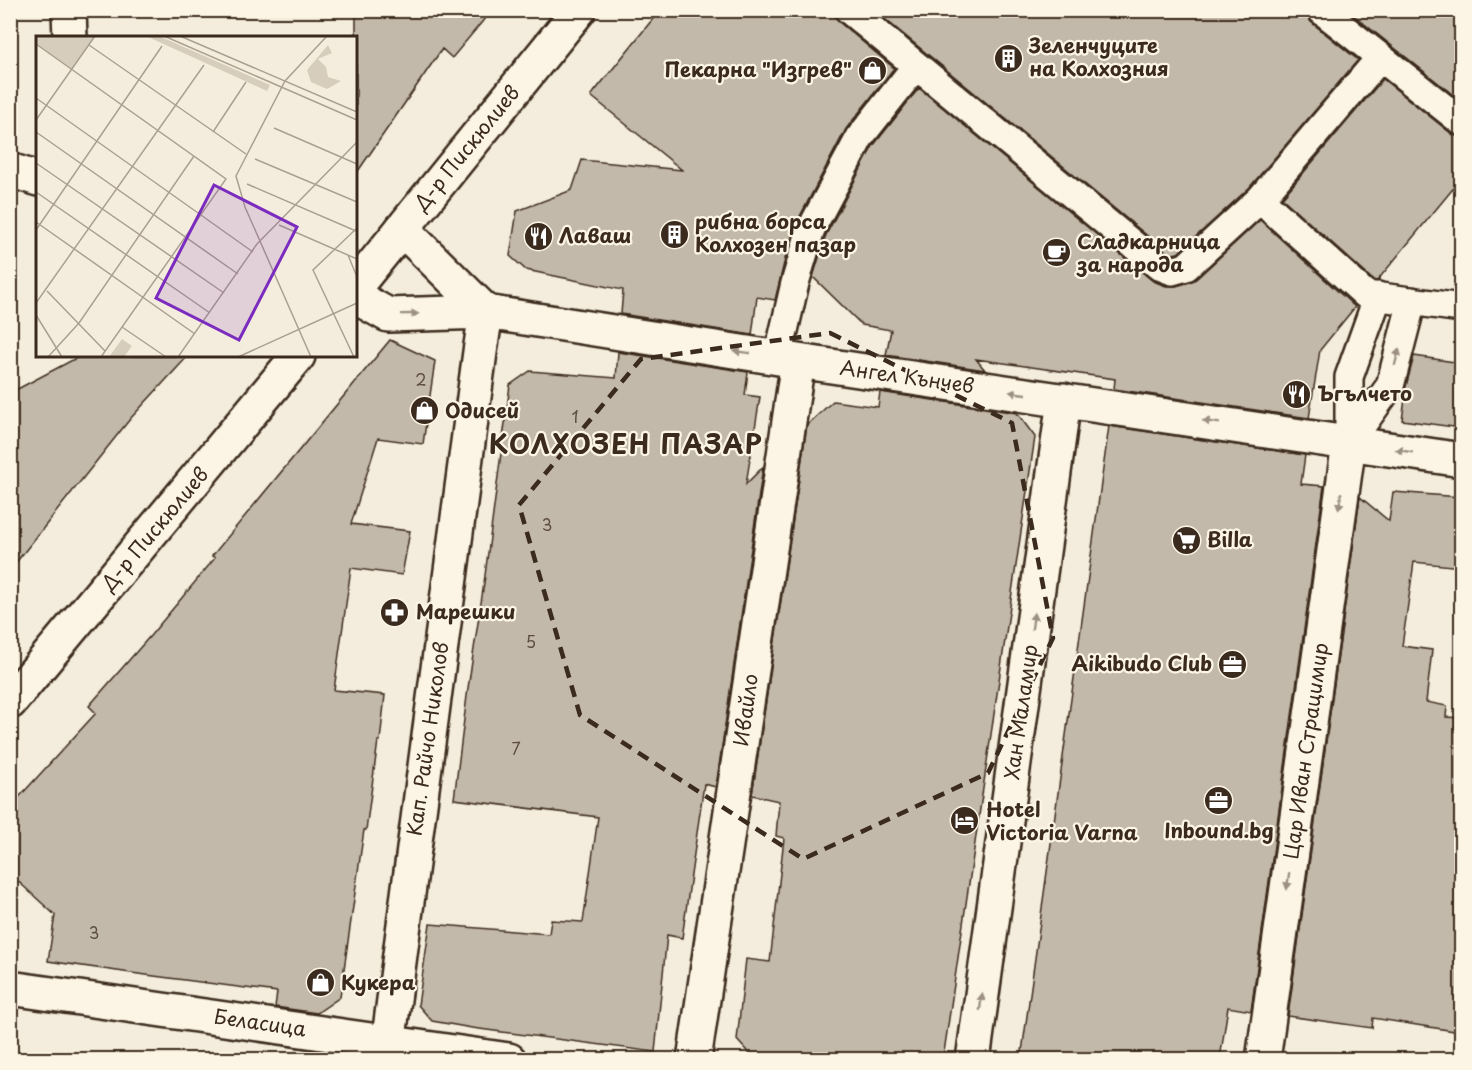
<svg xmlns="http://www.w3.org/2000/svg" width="1472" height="1070" font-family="'Playpen Sans',sans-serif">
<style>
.building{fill:#c3b9aa;stroke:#3b2a1e;stroke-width:1.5}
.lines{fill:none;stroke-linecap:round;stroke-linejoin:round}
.lane-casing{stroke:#3b2a1e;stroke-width:32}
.street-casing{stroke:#3b2a1e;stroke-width:38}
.secondary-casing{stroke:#3b2a1e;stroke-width:38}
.lane{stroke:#fcf5e5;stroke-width:27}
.street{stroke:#fcf5e5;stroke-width:33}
.secondary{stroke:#fcf5e5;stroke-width:33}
.oneway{fill:#9c9082}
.marked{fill:none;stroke:#3b2a1e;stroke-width:4.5;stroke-dasharray:12 8;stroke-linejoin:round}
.labels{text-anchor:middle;stroke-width:4.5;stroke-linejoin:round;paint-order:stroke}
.number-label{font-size:16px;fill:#5d4e41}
.poi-label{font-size:20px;font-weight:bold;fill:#3b2a1e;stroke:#fcf5e5;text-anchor:start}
.street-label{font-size:20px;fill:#3b2a1e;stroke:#fcf5e5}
.district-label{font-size:26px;font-weight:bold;letter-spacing:1.5px;fill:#3b2a1e;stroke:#fcf5e5}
.inset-road{fill:none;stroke:#aa9f91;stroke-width:1.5}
.view{fill:#7b2cbf;fill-opacity:0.15;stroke:#7b2cbf;stroke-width:3}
.inset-edge{fill:none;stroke:#3b2a1e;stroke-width:3}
</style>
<rect width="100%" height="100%" fill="#f4eddd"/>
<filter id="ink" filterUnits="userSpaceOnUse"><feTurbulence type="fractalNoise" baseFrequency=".0167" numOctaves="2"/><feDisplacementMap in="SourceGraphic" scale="12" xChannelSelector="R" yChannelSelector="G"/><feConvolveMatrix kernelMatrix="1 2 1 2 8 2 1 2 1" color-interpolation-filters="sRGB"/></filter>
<g filter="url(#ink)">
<path class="building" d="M356,10H492L452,58L442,49L356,174Z
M660,10H834L835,16L839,22L894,68L846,129L797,222L788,252L787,251L775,300L757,297L752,335L621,314L623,290L526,270L510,256L517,211L572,190L582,160L682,170L591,96Z
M874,10H1306L1307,16L1311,22L1358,60L1249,188L1178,253L1173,254L1167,252Z
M1347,10H1461V101Z
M1383,79L1452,134L1461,137V179L1377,281L1373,280L1282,198Z
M919,88L1153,281L1166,286H1176L1190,282L1196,279L1260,220L1355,307L1320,350L1309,418L1114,389L1115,379L976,359L985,370L886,355L891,330L862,325L813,277L826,235L873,146Z
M390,340L435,361L423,444L378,438L351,524L410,531L402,575L351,568L334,690L385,695L380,741H378L366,830H364L340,997L317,1013L275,1007L277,992L131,973L48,961L55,915L10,874V807L96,713L89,706L151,635L215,558L212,556Z
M618,352L748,372L745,395L760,397L746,484L763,467L716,787L704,784L682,938L667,935L655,1052L472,1028L432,1021L418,1005L430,924L549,934L551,920L583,922L598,817L454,799L468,688L484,583L510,385L530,371L616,378Z
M80,356H188L130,419L10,570V393Z
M1414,356L1461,363V428L1402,420L1405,399L1401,398L1405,390Z
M880,392L1017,413L1035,437L943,1059H754L737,1040L746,959L770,962L784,838L776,836L779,801L752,795L807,425L833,401L878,407Z
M1109,426L1305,455L1301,484L1324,486L1251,1011L1228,1007L1220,1059H1021Z
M1393,492L1461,497V567L1414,562L1402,646L1432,650L1426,702L1447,706L1446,717L1461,718V1032L1373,1018L1372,1028L1288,1016L1360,497L1389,521Z"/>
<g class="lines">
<defs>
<path id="lane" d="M849,10L1159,266L1172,271L1186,267L1260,199L1366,295L1454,307
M1321,10L1462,122
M1260,199L1380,58
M778,357L795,283L811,229L860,137L916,66
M1349,443L1390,386L1412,301
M1349,443V377L1378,296"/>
<path id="street" d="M69,10L70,38
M10,170L38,179
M402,229L486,312
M356,297L388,315L486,312L798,361L1462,460
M10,988L509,1060
M386,1060L480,352L486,312
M694,1060L798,361
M973,1060L1064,400
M1263,1060L1349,443"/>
<path id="secondary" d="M356,286L579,10
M10,702L298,356"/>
</defs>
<use href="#lane" class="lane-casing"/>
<use href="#street" class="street-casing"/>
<use href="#secondary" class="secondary-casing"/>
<use href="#lane" class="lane"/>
<use href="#street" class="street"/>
<use href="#secondary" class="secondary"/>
</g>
<defs><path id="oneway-solid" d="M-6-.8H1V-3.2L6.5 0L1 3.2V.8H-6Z" transform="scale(1.5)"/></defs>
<g class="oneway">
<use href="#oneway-solid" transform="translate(410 314) rotate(-1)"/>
<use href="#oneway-solid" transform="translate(742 352) rotate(-171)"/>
<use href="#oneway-solid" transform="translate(1397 357) rotate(-75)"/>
<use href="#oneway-solid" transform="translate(1018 393) rotate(-172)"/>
<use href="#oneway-solid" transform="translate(1211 422) rotate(-171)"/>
<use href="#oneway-solid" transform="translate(1404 451) rotate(-171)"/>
<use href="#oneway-solid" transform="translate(1340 501) rotate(98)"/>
<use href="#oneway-solid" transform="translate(1033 621) rotate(-82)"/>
<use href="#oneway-solid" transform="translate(1288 881) rotate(98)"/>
<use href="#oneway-solid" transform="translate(981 1002) rotate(-82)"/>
</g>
</g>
<path class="marked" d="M830,333L1012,423L1053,638L988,773L803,859L580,715L519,505L641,359Z"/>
<defs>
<symbol id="building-disc" viewBox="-11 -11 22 22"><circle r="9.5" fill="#3b2a1e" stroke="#fcf5e5"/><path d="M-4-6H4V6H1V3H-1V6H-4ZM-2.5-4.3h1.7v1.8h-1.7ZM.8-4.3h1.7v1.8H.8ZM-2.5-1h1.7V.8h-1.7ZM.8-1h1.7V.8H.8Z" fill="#fff"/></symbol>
<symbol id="shop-disc" viewBox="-11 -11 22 22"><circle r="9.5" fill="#3b2a1e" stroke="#fcf5e5"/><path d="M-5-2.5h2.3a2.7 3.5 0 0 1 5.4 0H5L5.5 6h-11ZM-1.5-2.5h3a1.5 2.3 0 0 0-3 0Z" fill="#fff"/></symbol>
<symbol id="restaurant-disc" viewBox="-11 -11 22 22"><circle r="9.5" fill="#3b2a1e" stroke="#fcf5e5"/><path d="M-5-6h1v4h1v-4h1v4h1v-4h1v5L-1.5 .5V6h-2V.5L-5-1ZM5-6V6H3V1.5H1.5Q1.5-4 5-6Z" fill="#fff"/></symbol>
<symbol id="cafe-disc" viewBox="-11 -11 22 22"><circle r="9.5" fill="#3b2a1e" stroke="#fcf5e5"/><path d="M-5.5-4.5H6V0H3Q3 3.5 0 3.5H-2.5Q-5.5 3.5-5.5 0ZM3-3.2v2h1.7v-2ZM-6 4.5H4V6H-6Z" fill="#fff"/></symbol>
<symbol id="supermarket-disc" viewBox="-11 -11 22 22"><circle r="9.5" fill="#3b2a1e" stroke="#fcf5e5"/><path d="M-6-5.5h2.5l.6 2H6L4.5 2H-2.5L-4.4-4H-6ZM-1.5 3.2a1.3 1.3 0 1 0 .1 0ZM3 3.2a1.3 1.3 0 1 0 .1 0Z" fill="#fff"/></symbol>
<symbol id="pharmacy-disc" viewBox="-11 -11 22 22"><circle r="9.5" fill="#3b2a1e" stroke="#fcf5e5"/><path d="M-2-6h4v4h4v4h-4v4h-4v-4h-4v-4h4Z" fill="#fff"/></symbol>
<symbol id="office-disc" viewBox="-11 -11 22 22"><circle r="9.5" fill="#3b2a1e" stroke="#fcf5e5"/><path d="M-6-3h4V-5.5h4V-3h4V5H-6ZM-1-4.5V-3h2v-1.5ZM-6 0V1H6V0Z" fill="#fff"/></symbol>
<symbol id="hotel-disc" viewBox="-11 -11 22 22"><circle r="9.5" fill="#3b2a1e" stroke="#fcf5e5"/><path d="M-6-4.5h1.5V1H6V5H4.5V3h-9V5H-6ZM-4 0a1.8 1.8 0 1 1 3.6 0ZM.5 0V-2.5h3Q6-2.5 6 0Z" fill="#fff"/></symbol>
</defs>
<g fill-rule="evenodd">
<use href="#building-disc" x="992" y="42" width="33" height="33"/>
<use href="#shop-disc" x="856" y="54" width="33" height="33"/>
<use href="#building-disc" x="658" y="218" width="33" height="33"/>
<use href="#restaurant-disc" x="522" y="220" width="33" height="33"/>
<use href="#cafe-disc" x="1040" y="236" width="33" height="33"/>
<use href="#restaurant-disc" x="1280" y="378" width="33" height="33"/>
<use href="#shop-disc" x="408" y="394" width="33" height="33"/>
<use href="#supermarket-disc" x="1170" y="524" width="33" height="33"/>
<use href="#pharmacy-disc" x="378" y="596" width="33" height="33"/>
<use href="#office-disc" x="1216" y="648" width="33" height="33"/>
<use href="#office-disc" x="1202" y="784" width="33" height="33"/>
<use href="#hotel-disc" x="948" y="804" width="33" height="33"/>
<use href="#shop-disc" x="304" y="966" width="33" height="33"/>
</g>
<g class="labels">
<g class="number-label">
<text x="421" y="386">2</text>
<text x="575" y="423">1</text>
<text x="547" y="531">3</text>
<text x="531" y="648">5</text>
<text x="516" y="755">7</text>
<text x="94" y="939">3</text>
</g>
<g class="poi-label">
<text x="1029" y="53">Зеленчуците<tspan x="1029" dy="23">на Колхозния</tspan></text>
<text x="852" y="77" text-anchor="end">Пекарна "Изгрев"</text>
<text x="695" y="229">рибна борса<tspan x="695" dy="23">Колхозен пазар</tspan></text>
<text x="559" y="243">Лаваш</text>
<text x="1077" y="249">Сладкарница<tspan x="1077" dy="23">за народа</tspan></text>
<text x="1318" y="401">Ъгълчето</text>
<text x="445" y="418">Одисей</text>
<text x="1207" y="547">Billa</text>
<text x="416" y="619">Марешки</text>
<text x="1212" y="671" text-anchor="end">Aikibudo Club</text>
<text x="986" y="817">Hotel<tspan x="986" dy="23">Victoria Varna</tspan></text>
<text x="1219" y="838" text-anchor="middle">Inbound.bg</text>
<text x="341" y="990">Кукера</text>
</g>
<g class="street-label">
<text transform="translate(467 148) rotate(-51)" y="7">Д-р Пискюлиев</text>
<text transform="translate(907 377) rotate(8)" y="7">Ангел Кънчев</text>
<text transform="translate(155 529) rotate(-50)" y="7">Д-р Пискюлиев</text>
<text transform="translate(746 710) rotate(-82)" y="7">Ивайло</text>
<text transform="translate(1021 712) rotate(-82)" y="7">Хан Маламир</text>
<text transform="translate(428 739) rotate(-82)" y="7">Кап. Райчо Николов</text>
<text transform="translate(1306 751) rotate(-82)" y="7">Цар Иван Страцимир</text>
<text transform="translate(260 1023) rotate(8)" y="7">Беласица</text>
</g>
<g class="district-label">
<text x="626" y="454">КОЛХОЗЕН ПАЗАР</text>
</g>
</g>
<g transform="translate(36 36)">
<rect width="321" height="321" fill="#f4eddd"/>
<path d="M0,0H59L36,33L0,8ZM110,0H123L234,49L231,55ZM292,9L296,17L282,23L290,31L292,41L305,45L291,53L275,46L271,34ZM86,303L96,310L88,321H73Z" fill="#d6cdbd"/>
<path class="inset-road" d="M128,0L321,84M144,0L321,76M0,8L190,143L65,321M53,9L210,118M0,62L217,216M0,84L59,0M238,92L321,128M0,96L202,238M177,96L210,46M219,123L321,166M0,127L188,257M211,148L320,195M0,156L174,277M0,186L159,298M243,189L321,223M0,194L126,10M312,219L321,241M11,255L69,315M0,267L168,29M0,279L26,321M86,291L130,321M12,321L43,287L158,120M142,321L221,208L321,106M202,321L321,267M275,321L209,171L200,140L249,45L291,0M318,321L277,234L321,192"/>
<path class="view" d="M178,149L261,191L203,304L120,262Z"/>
<rect width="321" height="321" class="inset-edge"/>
</g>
<rect width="1472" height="1070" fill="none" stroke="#fcf5e5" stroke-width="36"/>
<rect x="18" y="18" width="1436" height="1034" fill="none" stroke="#3b2a1e" stroke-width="2" filter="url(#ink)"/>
</svg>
